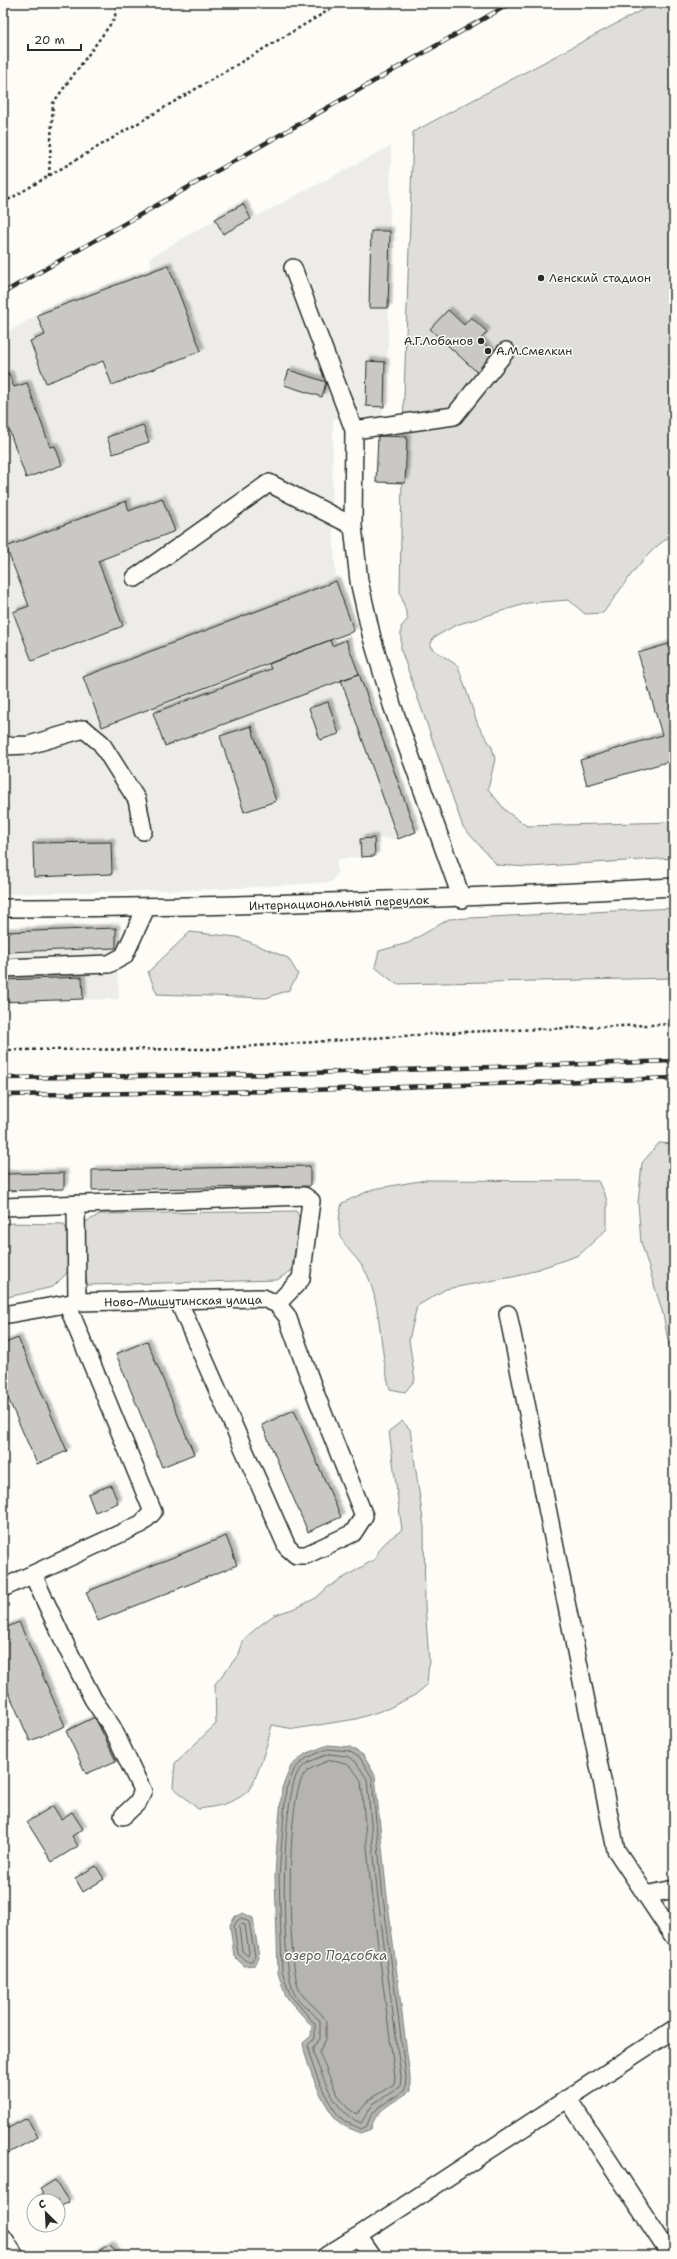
<svg xmlns="http://www.w3.org/2000/svg" width="677" height="2259" font-family="'Shantell Sans',sans-serif">
<style>
.built{fill:#edece8}
.green{fill:#dfdeda;stroke:#858482}
.water{fill:#b5b4b1;stroke:#7e7d7b}
.lines{fill:none;stroke-linecap:round;stroke-linejoin:round}
.shore{stroke:#626261;stroke-width:1}
.building{fill:#c9c8c4;stroke:#2b2b2b;filter:url(#shadow)}
.minor-casing{stroke:#2b2b2b;stroke-width:20}
.path{stroke:#2b2b2b;stroke-width:2.5;stroke-dasharray:3 3;stroke-linecap:butt}
.minor{stroke:#fdfcf7;stroke-width:17}
.rail-casing{stroke:#2b2b2b;stroke-width:4.5}
.rail{stroke:#fdfcf7;stroke-width:3;stroke-dasharray:9;stroke-linecap:butt}
.poi-dot{fill:#2b2b2b;stroke:#fdfcf7;stroke-width:1.5}
.labels{text-anchor:middle;stroke-width:3;stroke-linejoin:round;paint-order:stroke}
.poi-label{font-size:12px;fill:#2b2b2b;stroke:#fdfcf7;text-anchor:start}
.street-label{font-size:12px;fill:#2b2b2b;stroke:#fdfcf7}
.water-label{font-size:13px;font-style:italic;fill:#5b5b5a;stroke:#fdfcf7}
</style>
<defs>
<filter id="shadow"><feDropShadow dx="3.5" dy="-3.5" stdDeviation="1" flood-color="#0004"/></filter>
</defs>
<rect width="100%" height="100%" fill="#fdfcf7"/>
<filter id="ink" filterUnits="userSpaceOnUse"><feTurbulence type="fractalNoise" baseFrequency=".025" numOctaves="2"/><feDisplacementMap in="SourceGraphic" scale="8" xChannelSelector="R" yChannelSelector="G"/><feConvolveMatrix kernelMatrix="1 2 1 2 8 2 1 2 1" color-interpolation-filters="sRGB"/></filter>
<g filter="url(#ink)">
<path class="built" d="M391,146L388,352L385,362L382,416L333,419L332,509L336,581L354,631L331,640L332,645L346,640L416,832L398,839L375,838V856L337,859V873L332,882L221,889L3,894V335L37,315L153,271L149,258L243,204L251,219Z
M116,928L119,999L3,1002V932Z"/>
<path class="green" d="M655,3H674V534C643,552 624,586 603,613L585,614L569,600L528,603L456,625L433,638L430,647L458,666L478,725L492,747L495,759L488,789L506,811L527,826L672,822L674,824V858L529,867L497,865L463,827L401,650V627L408,619L400,592L403,424L413,132Z
M674,908V978L396,984L375,967L379,951L408,943L449,919Z
M190,932L237,937L288,958L298,974L289,990L266,998L157,994L148,972Z
M659,1143L674,1144V1448L671,1430L673,1367L663,1314L641,1242L638,1203L642,1163Z
M425,1180L598,1181L607,1200V1229L579,1255L518,1276L446,1289L417,1306L409,1340L415,1380L405,1392L390,1389C380,1354 382,1316 370,1281C357,1247 330,1250 342,1203L373,1189Z
M296,1211L301,1221L291,1271L277,1280L88,1285L83,1270L85,1222L101,1214Z
M3,1223L64,1224L71,1239V1256L67,1273L53,1287L3,1298Z
M402,1421L410,1429L424,1527L425,1606L429,1660L427,1685L415,1695L387,1709L356,1719L294,1729L272,1725C269,1738 256,1784 247,1792C233,1804 215,1807 198,1809L173,1787L175,1763L216,1724L215,1684L239,1654L244,1639L259,1626L274,1615L296,1608L316,1598L328,1587L375,1559C380,1545 390,1538 402,1530L389,1431Z"/>
<path class="water" d="M328,1745L350,1747L363,1755L375,1775L386,1888L410,2077V2091C394,2103 375,2109 371,2129L361,2133C354,2130 344,2127 339,2122C323,2106 306,2065 303,2043L311,2036L312,2026L286,1997L278,1972L275,1876L277,1843L282,1788L291,1766L305,1754Z
M243,1913L253,1918L259,1958L255,1965L244,1966L234,1956L230,1925L234,1917Z"/>
<g class="lines">
<path class="shore" d="M328,1749L349,1751L360,1758L372,1777L382,1889L406,2077L405,2090C390,2102 372,2106 367,2126L361,2129C356,2126 346,2123 342,2119C328,2106 309,2063 308,2045L315,2038V2024L290,1995L282,1971L279,1876L286,1789L295,1768L307,1758Z
M329,1754L347,1756L356,1762L367,1779L377,1890L401,2077L400,2087L373,2104L361,2123C334,2113 324,2079 313,2053V2047L320,2039V2022C313,2011 300,2005 294,1993C280,1963 281,1800 298,1772C304,1762 319,1758 329,1754Z
M330,1760C347,1761 352,1766 361,1781L371,1890L395,2078L394,2084L370,2099L357,2114C337,2106 328,2071 319,2052L326,2039V2022C321,2009 305,2002 299,1989C287,1961 286,1798 304,1775C310,1767 321,1764 330,1760Z
M242,1918L249,1922L255,1956L252,1961H246L238,1954L234,1926L237,1921Z
M242,1924L245,1925L249,1953L248,1956L242,1951L239,1927Z"/>
</g>
<path class="building" d="M243,204L251,219L223,234L215,219Z
M371,231H390L388,308H369Z
M168,265L201,351L112,385L103,361L46,383L30,341L45,335L37,315Z
M448,310L464,325L471,317L487,332L480,340L495,354L478,373L430,329Z
M367,361L385,362L384,407L366,406Z
M289,370L326,382L322,397L284,385Z
M9,374L14,387L27,383L50,447L55,446L62,465L26,478L8,427L3,428V376Z
M143,425L149,442L113,454L107,437Z
M378,436L407,437L405,483L376,482Z
M162,498L175,531L98,561L123,626L32,661L13,612L29,606L6,547L126,501L129,511Z
M336,581L354,631L102,727L83,677Z
M330,640L332,646L346,640L359,674L165,746L153,713L271,669L269,664Z
M672,643L674,649V760L587,785L580,760L662,735L638,653Z
M359,674L416,832L398,839L341,680Z
M328,702L339,734L320,740L309,708Z
M251,726L276,801L244,812L220,736Z
M374,838L375,856L361,857L360,839Z
M111,842L112,874L34,877L33,843Z
M116,928V948L6,952L5,932Z
M82,977L83,999L3,1002V980Z
M310,1166V1186L92,1190V1170Z
M64,1173V1189L3,1191V1174Z
M18,1338L67,1451L37,1464L3,1387V1344Z
M147,1341L194,1454L162,1467L116,1354Z
M294,1410L341,1517L308,1532L262,1425Z
M111,1485L118,1503L95,1512L88,1494Z
M226,1536L237,1565L98,1621L86,1592Z
M19,1622L65,1726L30,1741L3,1680V1629Z
M95,1717L116,1761L86,1774L66,1731Z
M53,1806L61,1819L72,1812L83,1829L72,1836L78,1846L52,1862L27,1822Z
M96,1866L104,1879L83,1892L75,1878Z
M27,2118L38,2137L3,2156V2131Z
M55,2180L69,2202L58,2208V2201H34V2204L32,2201L43,2194L40,2189Z
M110,2244L117,2256H90Z"/>
<g class="lines">
<defs>
<path id="minor" d="M293,268L354,430L353,526L359,581L372,638L392,705L462,899
M354,430L454,416L506,351
M135,578L269,483L353,526
M3,746L29,745L84,729L101,743L137,800L143,831
M3,908C227,908 450,899 674,887
M3,968L109,964L124,956L146,908
M76,1204L77,1302
M3,1207L304,1196L311,1201L301,1279L277,1304
M508,1314L616,1850L646,1895
M3,1315L77,1302L263,1298L277,1304L287,1316L317,1398L364,1516L353,1533L306,1555H296L287,1547L178,1300
M33,1575L68,1650L93,1699L112,1727L143,1792L137,1803L123,1816
M3,1588L141,1524L153,1512L67,1304
M674,1889L646,1895L674,1937
M568,2099L671,2256
M358,2236L674,2029
M3,2237L15,2256
M326,2256L358,2236L372,2256"/>
</defs>
<use href="#minor" class="minor-casing"/>
<path class="path" d="M49,176L53,103L115,18L116,3
M3,203L341,3
M3,1050L211,1049L462,1032L674,1024"/>
<use href="#minor" class="minor"/>
<defs>
<path id="rail" d="M3,293L511,3
M3,1078L279,1074L674,1061
M3,1095L279,1091L674,1078"/>
</defs>
<use href="#rail" class="rail-casing"/>
<use href="#rail" class="rail"/>
</g>
</g>
<g class="poi-dot">
<circle cx="541" cy="278" r="4"/>
<circle cx="481" cy="341" r="4"/>
<circle cx="488" cy="351" r="4"/>
</g>
<g class="labels">
<g class="poi-label">
<text x="549" y="282">Ленский стадион</text>
<text x="473" y="345" text-anchor="end">А.Г.Лобанов</text>
<text x="496" y="355">А.М.Смелкин</text>
</g>
<g class="street-label">
<text transform="translate(339 903) rotate(-2)" y="4">Интернациональный переулок</text>
<text transform="translate(183 1301) rotate(-1)" y="4">Ново-Мишутинская улица</text>
</g>
<g class="water-label">
<text x="336" y="1960">озеро Подсобка</text>
</g>
</g>
<rect width="677" height="2259" fill="none" stroke="#fdfcf7" stroke-width="16"/>
<rect x="8" y="8" width="661" height="2243" fill="none" stroke="#2b2b2b" stroke-width="1.5" filter="url(#ink)"/>
<g transform="translate(46 2213) rotate(336)"><circle r="19" fill="#fdfcf7" stroke="#a9a8a5"/>
<path d="M0-3L7 15L0 10L-7 15Z" fill="#2b2b2b"/>
<text y="-6" font-size="11" font-weight="bold" text-anchor="middle" fill="#2b2b2b">С</text>
</g>
<path d="M28 44v6h53v-6" fill="none" stroke="#2b2b2b" stroke-width="2"/>
<text x="34" y="44" font-size="12" fill="#2b2b2b" stroke="#fdfcf7" stroke-width="3" paint-order="stroke">20 m</text>
</svg>
